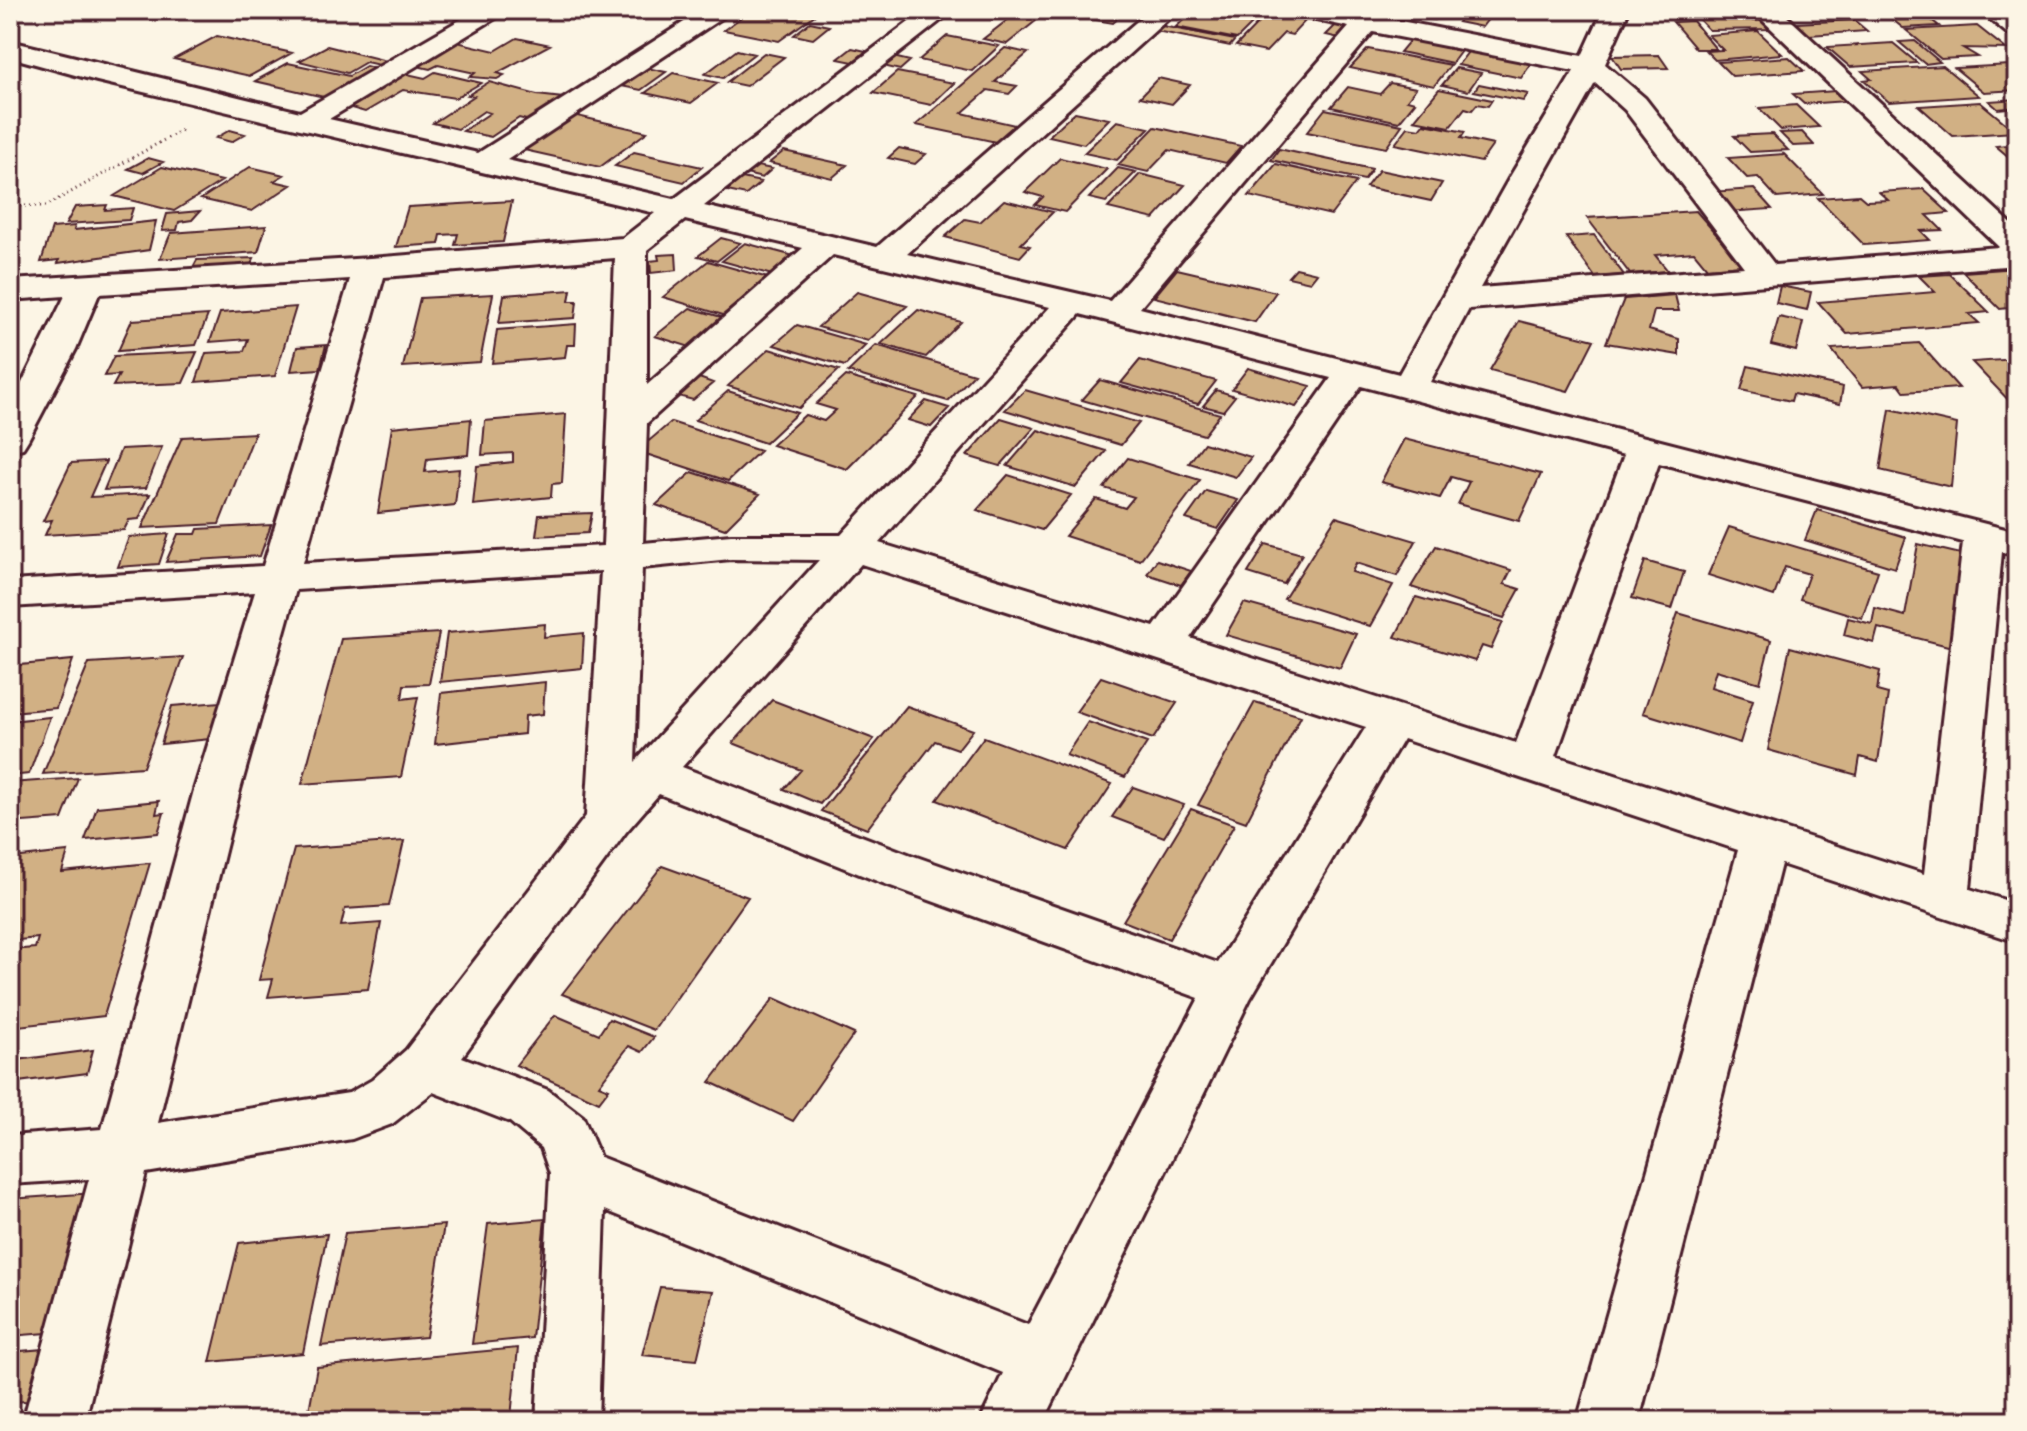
<svg xmlns="http://www.w3.org/2000/svg" width="2027" height="1431" font-family="'Shantell Sans',sans-serif">
<style>
.building{fill:#d1b084;stroke:#4a1f2b;stroke-width:2}
.lines{fill:none;stroke-linecap:round;stroke-linejoin:round}
.minor-casing{stroke:#4a1f2b;stroke-width:6}
.path{stroke:#4a1f2b;stroke-width:3;stroke-dasharray:1 4;stroke-linecap:butt}
.minor{fill:#fcf5e5;fill-rule:evenodd}
</style>
<rect width="100%" height="100%" fill="#fcf5e5"/>
<filter id="ink" filterUnits="userSpaceOnUse"><feTurbulence type="fractalNoise" baseFrequency=".0125" numOctaves="2"/><feDisplacementMap in="SourceGraphic" scale="16" xChannelSelector="R" yChannelSelector="G"/><feConvolveMatrix kernelMatrix="1 2 1 2 8 2 1 2 1" color-interpolation-filters="sRGB"/></filter>
<g filter="url(#ink)">
<path class="building" d="M751,10H810L819,12L779,41L724,30Z
M995,10H1038L1047,12L1007,44L983,39L1015,14Z
M1093,10H1097L1122,15L1113,23L1085,18Z
M1194,10H1217L1258,18L1237,39L1176,27Z
M1398,10H1443L1435,20L1396,13Z
M1468,10H1495L1482,27L1458,22Z
M1690,10H1742L1753,21L1764,20L1773,29L1709,30Z
M1824,10H1873L1880,15L1836,19Z
M1270,11L1308,18L1292,35L1284,33L1266,52L1236,46Z
M1929,18L1939,26L1903,28L1893,20Z
M1854,20L1867,31L1809,35L1796,23Z
M1693,21L1716,49H1696L1673,22Z
M810,22L829,26L813,39L794,35Z
M1336,25L1348,27L1339,38L1326,35Z
M1162,26L1235,40L1230,46L1156,31Z
M1977,26L2006,49L1963,48L1978,57L1941,59L1906,30Z
M1758,31L1782,54L1715,60L1706,51L1723,50L1708,35Z
M217,36L292,53L250,76L174,59Z
M947,36L999,46L972,71L919,60Z
M517,38L550,45L497,73L504,75L497,79L470,77L475,73L438,65L430,69L417,66L457,42L495,51Z
M1410,40L1461,51L1452,63L1400,52Z
M1915,41L1940,62L1925,64L1899,42Z
M1893,43L1917,63L1850,67L1827,47Z
M327,46L387,61L379,65L366,62L347,73L299,61Z
M852,48L866,51L853,62L838,59Z
M1005,48L1028,53L995,82L1017,86L1009,94L988,90L962,113L1015,125L996,142L916,125Z
M1471,48L1534,60L1521,78L1458,65Z
M1368,49L1451,65L1434,86L1350,68Z
M737,50L754,54L723,78L705,74Z
M764,53L784,57L746,86L727,82Z
M1659,55L1668,68L1621,69L1612,56Z
M893,57L910,61L900,70L883,66Z
M1789,57L1804,71L1732,76L1718,62Z
M288,63L349,76L366,66L378,69L328,98L255,81Z
M2010,65L2017,71V90L1984,92L1955,68Z
M1943,66L1979,96L1889,102L1864,80L1871,79L1862,71Z
M642,67L666,72L641,90L616,85Z
M1456,68L1481,73L1468,91L1442,85Z
M435,72L481,83L455,98L403,90L365,112L344,106L403,73L425,78Z
M897,72L954,83L931,105L873,93Z
M673,73L718,83L691,103L645,93Z
M1158,78L1190,85L1172,104L1140,97Z
M489,82L537,95L563,98L530,121L519,118L491,137L463,131L490,113L484,111L458,129L433,123L474,96L468,95Z
M1390,83L1416,88L1407,100L1415,102L1399,122L1331,107L1348,87L1380,94Z
M1479,84L1528,94L1523,101L1474,91Z
M1439,89L1492,100L1488,106L1477,104L1472,110L1465,108L1450,127L1414,120Z
M1836,91L1847,101L1804,104L1793,94Z
M2017,99V107L1998,109L1989,101Z
M1980,102L2016,132L1953,136L1919,106Z
M1796,105L1819,127L1781,130L1759,108Z
M1325,109L1402,125L1386,148L1307,132Z
M1075,112L1109,119L1084,144L1049,136Z
M573,115L647,132L600,167L524,150Z
M1117,121L1149,128L1117,160L1084,153Z
M1424,124L1465,132L1461,138L1493,145L1481,162L1395,144L1408,127L1420,129Z
M1155,127L1241,146L1226,163L1169,150L1148,172L1118,165Z
M230,130L245,134L231,142L216,138Z
M1802,132L1814,145L1793,146L1780,133Z
M1772,134L1788,150L1750,152L1734,136Z
M2017,144V164L1996,146Z
M899,148L926,154L915,164L888,158Z
M1279,149L1372,169L1364,180L1271,160Z
M784,151L847,165L832,178L769,163Z
M634,152L702,167L684,182L615,166Z
M1784,154L1823,194L1777,198L1758,177L1747,178L1728,158Z
M148,158L163,162L143,173L128,169Z
M1060,158L1107,169L1065,212L1035,205L1043,197L1025,192Z
M1276,164L1356,182L1331,215L1249,196Z
M757,166L772,169L762,178L746,174Z
M162,167L222,181L174,211L114,196Z
M250,167L284,175L274,181L291,185L252,211L201,199Z
M1118,168L1136,172L1106,202L1089,198Z
M1379,170L1442,183L1431,201L1366,187Z
M1140,174L1185,185L1154,219L1108,208Z
M742,178L761,182L746,195L727,191Z
M1754,189L1772,209L1727,212L1709,192Z
M1923,189L1949,213L1927,215L1942,230L1921,231L1930,240L1864,245L1818,198L1859,195L1866,201L1888,200L1879,192Z
M1004,200L1053,212L1021,244L1030,246L1020,257L945,237L965,219L980,222Z
M512,201L503,242L455,245L458,234L441,235L439,244L396,247L408,207Z
M107,205L105,210L133,208L129,220L66,224L75,207Z
M200,211L192,220L179,222L177,230L162,231L167,214Z
M1696,211L1743,265L1707,268L1694,252L1655,255L1668,271L1630,274L1587,218Z
M156,221L149,250L58,263L59,260L41,262L52,228L75,226L74,230Z
M266,226L258,252L160,259L171,233Z
M1594,235L1624,275L1595,277L1566,237Z
M721,238L740,243L717,261L698,256Z
M745,243L794,256L772,275L722,261Z
M676,254L677,270L651,273L650,261L659,260L658,255Z
M254,258L249,269L191,271L197,260Z
M708,261L768,278L723,315L663,297Z
M1296,268L1317,273L1310,282L1288,277Z
M2017,268V307L2000,309L1963,272Z
M1177,269L1276,292L1255,322L1154,297Z
M1950,274L1989,312L1969,314L1979,323L1847,334L1818,302L1935,292L1919,276Z
M1780,286L1811,292L1807,310L1776,303Z
M571,290L569,301H577L575,318L499,323L504,295Z
M857,292L907,306L868,341L818,327Z
M493,294L480,362L403,367L420,298Z
M1675,295L1679,311H1654L1649,330L1679,339V355L1606,343L1624,299Z
M296,307L275,376L196,382L206,353L244,351L248,339L210,342L220,313Z
M690,308L725,318L690,347L655,336Z
M918,310L961,322L926,357L881,344Z
M208,315L196,345L118,351L132,320Z
M1779,317L1803,322L1796,351L1771,345Z
M1519,321L1594,340L1568,391L1490,370Z
M576,324L575,345H567L565,357L492,363L497,330Z
M797,325L866,345L845,366L774,345Z
M1919,343L1959,388L1905,392L1899,384L1862,387L1831,349Z
M326,345L320,369L291,371L297,347Z
M876,345L974,374L948,401L848,372Z
M769,349L839,370L799,408L728,386Z
M197,352L183,383L113,386L119,375L104,376L114,356Z
M2017,359V406H2014L1972,362Z
M1140,360L1216,381L1198,404L1121,383Z
M1748,366L1843,387L1840,404L1793,394L1791,401L1741,390Z
M1248,368L1311,386L1296,407L1232,389Z
M846,376L918,397L847,469L772,445L805,415L824,421L836,410L816,404Z
M699,378L713,383L693,400L678,396Z
M1100,380L1220,414L1204,435L1082,400Z
M1025,390L1139,423L1121,445L1005,410Z
M1216,390L1235,396L1223,411L1203,406Z
M728,391L797,413L765,443L695,420Z
M926,401L949,408L931,427L908,420Z
M1890,409L1957,424L1951,487L1880,470Z
M566,414L562,483L552,484L551,497L473,505L477,466L513,462V453L482,455L485,421Z
M1001,418L1034,428L1000,466L967,456Z
M471,419L468,455L427,459L425,472L459,469L455,505L378,513L392,427Z
M671,422L760,451L728,481L637,451Z
M1038,430L1106,451L1076,487L1007,466Z
M255,433L219,524L142,528L182,437Z
M1404,439L1541,474L1519,521L1458,504L1469,482L1451,477L1440,498L1381,482Z
M1204,443L1251,457L1236,477L1189,463Z
M162,447L146,488L104,490L121,449Z
M1128,458L1200,480L1140,560L1065,536L1096,499L1125,508L1134,497L1104,488Z
M106,461L90,497L150,494L139,519L129,520L124,530L45,535L52,520L43,521L71,463Z
M692,472L760,494L725,529L656,505Z
M1008,475L1071,495L1042,530L977,510Z
M1206,491L1238,500L1218,529L1186,519Z
M1817,510L1906,537L1895,568L1805,540Z
M592,513L588,533L536,536L539,515Z
M1336,517L1416,541L1397,576L1356,563L1352,572L1393,585L1370,626L1284,599Z
M271,525L260,556L166,562L178,534H196L198,529Z
M1729,527L1878,571L1862,618L1800,599L1809,574L1785,567L1774,596L1708,575Z
M169,534L159,564L118,567L129,537Z
M1266,544L1302,554L1284,584L1248,573Z
M1918,544L1965,555L1952,647L1878,628L1874,643L1844,635L1848,618L1872,624L1875,608L1905,616Z
M1436,546L1511,570L1504,584L1520,589L1504,618L1411,587Z
M1157,560L1191,571L1181,585L1147,574Z
M1645,561L1684,572L1672,609L1632,598Z
M1416,597L1503,622L1491,649L1482,646L1475,661L1395,637Z
M1244,603L1356,634L1340,668L1226,635Z
M1678,613L1771,640L1760,683L1716,670L1711,687L1753,700L1740,743L1643,713Z
M545,624L544,637L584,633L582,668L440,682L447,633Z
M439,633L429,684L404,685L402,699L418,697L401,777L302,784L341,639Z
M1790,647L1880,671L1877,691L1888,694L1878,762L1860,757L1857,775L1768,750Z
M183,657L143,767L43,774L89,663Z
M73,660L56,708L11,712L10,715V666Z
M1101,677L1177,703L1153,739L1076,712Z
M545,682L543,714L525,716L524,734L435,744L441,693Z
M772,700L874,739L820,804L784,789L801,770L733,743Z
M220,702L210,739L161,744L172,706Z
M1255,702L1301,716L1246,822L1198,805Z
M907,706L973,730L958,749L935,741L867,829L821,811Z
M50,717L29,774L10,776V721Z
M1088,722L1147,743L1125,777L1066,755Z
M984,737L1112,784L1068,850L937,800Z
M78,778L62,819L10,823V783Z
M1133,787L1184,805L1164,837L1112,817Z
M159,801L156,814L164,813L158,833L85,840L97,807Z
M1191,809L1234,825L1169,939L1123,921Z
M404,841L389,906L345,909L341,926L381,923L368,989L268,997L273,979L259,980L294,849Z
M68,852L62,872L150,863L104,1016L10,1027V950L35,948L38,938L10,941V862L12,858Z
M662,866L748,897L654,1030L562,994Z
M774,998L854,1034L793,1121L710,1082Z
M555,1015L599,1034L609,1019L654,1037L642,1052L629,1046L599,1085L609,1089L599,1102L516,1065Z
M93,1050L87,1073L10,1083V1061Z
M94,1193L47,1333L10,1336V1199Z
M545,1219L532,1338L472,1344L488,1224Z
M444,1225L426,1337L321,1346L345,1233Z
M327,1234L303,1353L210,1362L239,1243Z
M660,1287L713,1291L697,1360L642,1355Z
M518,1348L511,1417L467,1421H307L317,1367Z
M44,1349L27,1401L10,1402V1352Z"/>
<g class="lines">
<defs>
<path id="minor" d="M477,10H509L329,119L478,153L703,10H734L507,160L674,199L925,10H954L704,206L877,247L1150,10H1178L907,254L1110,301L1349,27L1293,15L1289,10L1361,14L1364,10H1391L1385,18L1582,56L1603,10H1629L1605,64L1645,98L1775,265L1999,247L1752,10H1780L2017,229V265L1469,309L1430,382L2017,532V556L2002,552L1970,889L2017,904V942L1781,864L1639,1421H1577L1738,850L1403,739L1250,999L1044,1421H980L1003,1373L605,1210L598,1421H536L550,1174L541,1148L510,1122L433,1092L392,1124L352,1139L146,1173L85,1421H23L89,1179L10,1184V1136L102,1129L194,790L255,592L10,607V581L263,566L350,279L99,294L76,349L28,440L23,448L10,451V407L65,296L10,300V280L370,258L623,238L655,213L97,81L10,57V41L300,112ZM1373,32L1574,71L1511,175L1399,374L1140,308ZM1595,83L1625,110L1744,267L1480,288ZM685,220L803,248L647,385V250ZM833,255L1050,307L841,535H731L643,543L647,423ZM615,258L603,546L303,563L384,277ZM1080,314L1331,378L1154,627L879,543ZM1361,386L1624,455L1516,743L1190,638ZM1659,463L1963,542L1924,874L1556,756ZM731,559L819,560L635,762L642,568ZM861,564L1366,727L1218,963L911,855L682,767ZM601,571L586,816L406,1050L372,1080L349,1093L158,1123L240,790L296,590ZM659,794L877,881L1199,998L1028,1325L600,1157L583,1117L548,1090L462,1057L626,832Z
M1979,10H2009L2017,16V36L2008,34Z"/>
</defs>
<use href="#minor" class="minor-casing"/>
<path class="path" d="M10,206H46L182,130"/>
<use href="#minor" class="minor"/>
</g>
</g>
<rect width="2027" height="1431" fill="none" stroke="#fcf5e5" stroke-width="40"/>
<rect x="20" y="20" width="1987" height="1391" fill="none" stroke="#4a1f2b" stroke-width="3" filter="url(#ink)"/>
</svg>
